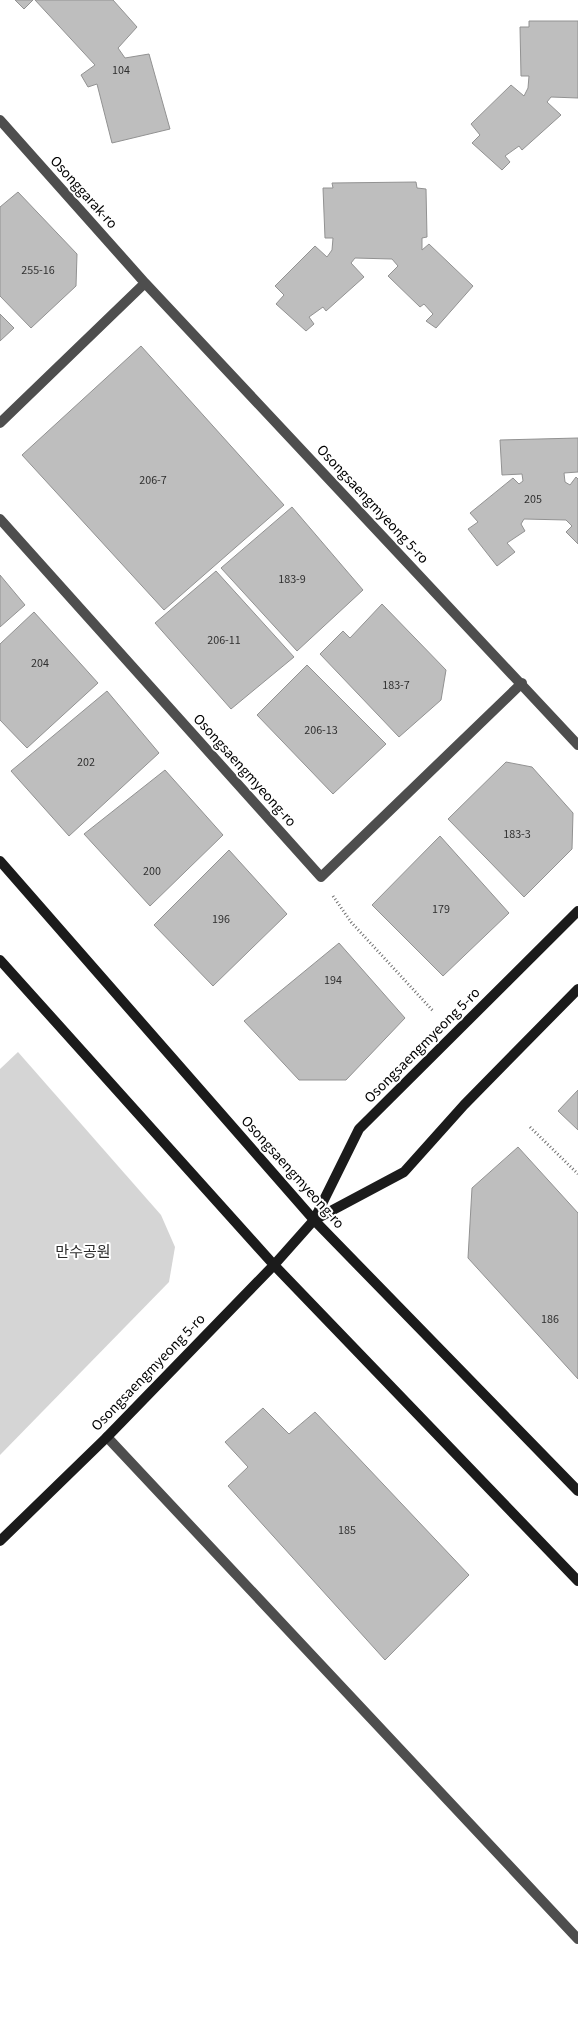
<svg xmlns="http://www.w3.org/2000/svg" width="578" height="2029" font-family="'Source Sans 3','Noto Sans KR',sans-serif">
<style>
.green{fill:#d5d5d5}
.building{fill:#bebebe;stroke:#929292}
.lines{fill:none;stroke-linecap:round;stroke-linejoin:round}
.path{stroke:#707070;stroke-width:3;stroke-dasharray:1 2.5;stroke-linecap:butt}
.street{stroke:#4e4e4e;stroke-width:10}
.secondary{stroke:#1b1b1b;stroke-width:10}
.labels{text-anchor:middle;stroke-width:4;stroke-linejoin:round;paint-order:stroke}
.number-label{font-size:12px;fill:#303030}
.street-label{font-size:15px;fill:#000;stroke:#fff}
.park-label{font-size:15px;fill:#2c2c2c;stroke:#fff}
</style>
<rect width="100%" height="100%" fill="#fff"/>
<path class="green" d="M18,1052L161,1215L175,1247L169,1282L0,1455V1069Z"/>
<path class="building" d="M15,0H33L24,9Z
M35,0H113L137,27L118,48L125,58L149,54L170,129L112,143L97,84L88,87L81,75L95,65Z
M529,21H578V98L551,97L547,102L561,115L522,150L519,146L505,156L510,162L502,170L472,143L480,135L471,124L511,85L524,96L528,88L529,76H521L520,27H529Z
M416,182L417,188L426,189L427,237L422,238V250L429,244L473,286L436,328L426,321L433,314L424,304L420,307L388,276L398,266L392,259L355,258L351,263L364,277L326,311L323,307L309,317L314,324L306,331L276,304L284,295L275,286L315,246L327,257L332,250L333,238H325L323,188H333L332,183Z
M18,192L77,254L76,286L31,328L0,296V207Z
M0,314L14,328L0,341Z
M141,346L284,505L164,610L22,455Z
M578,438V472L564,473L565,482L570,485L576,477L578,479V544L566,532L572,526L566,520L524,519L521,524L525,531L507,543L515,552L497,566L468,529L478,522L470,513L513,478L519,484L523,481L522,474L502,475L500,440Z
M292,507L363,590L297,651L221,568Z
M216,571L294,657L231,709L155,623Z
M0,575L25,605L0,627Z
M382,604L446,670L441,700L399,737L320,654L343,631L350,638Z
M34,612L98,683L27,748L0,720V644Z
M307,665L386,744L333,794L257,715Z
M107,691L159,753L69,836L11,771Z
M506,762L532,767L573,813L572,849L524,897L448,819Z
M165,770L223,835L150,906L84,834Z
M440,836L509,913L443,976L372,905Z
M229,850L287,914L213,986L154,925Z
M339,943L405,1018L346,1080H299L244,1021Z
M578,1090V1130L558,1111Z
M518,1147L578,1213V1379L468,1258L472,1188Z
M263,1408L289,1434L315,1412L469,1575L385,1660L228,1486L248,1467L225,1442Z"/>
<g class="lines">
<path class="path" d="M333,896L351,922L434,1012
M530,1127L578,1174"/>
<path class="street" d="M0,120L145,283L578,745
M0,423L145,283
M0,519L321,877L522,683
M107,1437L578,1939"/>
<path class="secondary" d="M0,861L314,1220L578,1491
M0,960L274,1265L578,1581
M314,1220L404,1172L464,1105L578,989
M0,1541L107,1437L274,1265L314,1220L359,1129L578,911"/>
</g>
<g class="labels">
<g class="number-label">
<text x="121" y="74">104</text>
<text x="38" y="274">255-16</text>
<text x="153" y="484">206-7</text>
<text x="533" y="503">205</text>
<text x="292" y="583">183-9</text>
<text x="224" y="644">206-11</text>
<text x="40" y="667">204</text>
<text x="396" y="689">183-7</text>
<text x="321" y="734">206-13</text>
<text x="86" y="766">202</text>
<text x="517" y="838">183-3</text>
<text x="152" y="875">200</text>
<text x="441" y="913">179</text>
<text x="221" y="923">196</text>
<text x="333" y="984">194</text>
<text x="550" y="1323">186</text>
<text x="347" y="1534">185</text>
</g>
<g class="street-label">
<text transform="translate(84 192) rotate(48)" y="5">Osonggarak-ro</text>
<text transform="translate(373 504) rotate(47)" y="5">Osongsaengmyeong 5-ro</text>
<text transform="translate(245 770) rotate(48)" y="5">Osongsaengmyeong-ro</text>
<text transform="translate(422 1045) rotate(-45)" y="5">Osongsaengmyeong 5-ro</text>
<text transform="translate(293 1172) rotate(48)" y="5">Osongsaengmyeong-ro</text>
<text transform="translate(148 1372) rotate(-46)" y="5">Osongsaengmyeong 5-ro</text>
</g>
<g class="park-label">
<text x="83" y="1257">만수공원</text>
</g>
</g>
</svg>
